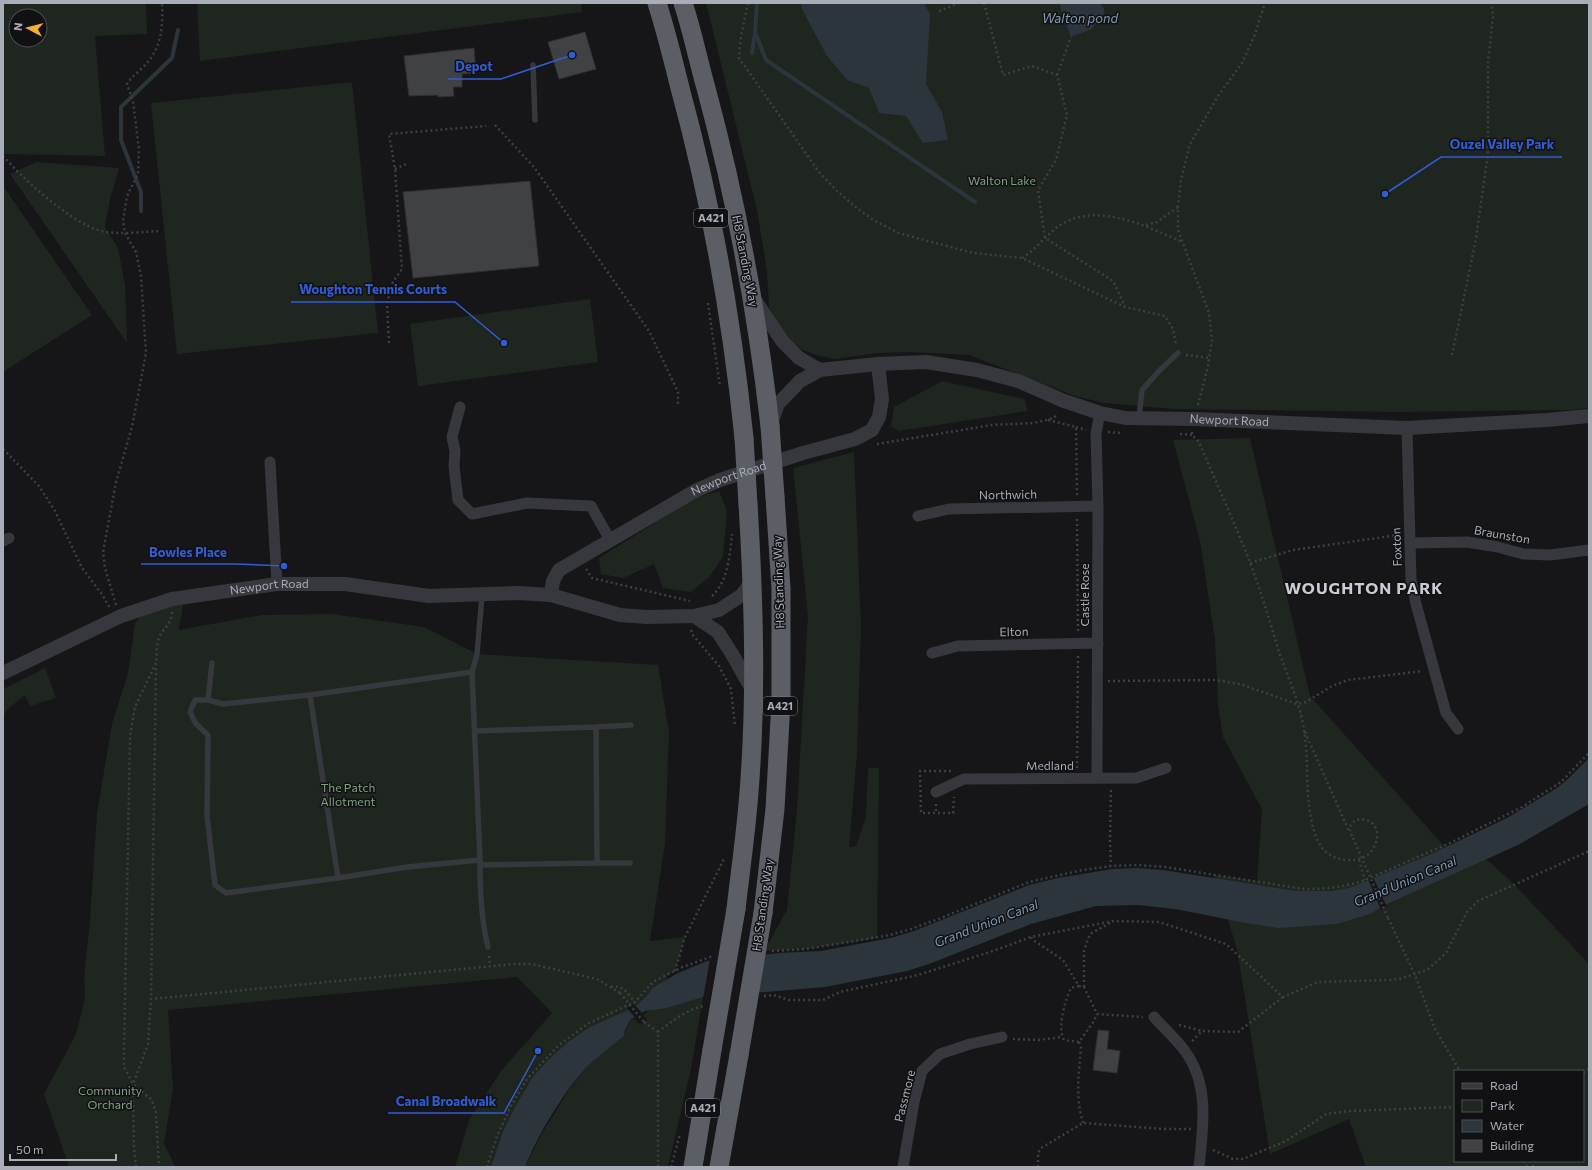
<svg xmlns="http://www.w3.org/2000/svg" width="1592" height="1170" font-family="Commissioner,sans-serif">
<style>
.green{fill:#1e261f;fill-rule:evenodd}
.water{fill:#2c353c}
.pier{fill:#161618}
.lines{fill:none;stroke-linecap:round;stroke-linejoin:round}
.stream{stroke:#2c353c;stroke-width:4}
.building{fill:#404145;stroke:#303034}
.path{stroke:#3d3f44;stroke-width:2.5;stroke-dasharray:2 3;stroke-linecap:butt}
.service{stroke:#37383d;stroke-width:5.5}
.minor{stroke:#37383d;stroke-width:11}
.tertiary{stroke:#37383d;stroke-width:14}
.trunk{stroke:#5b5e65;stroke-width:19}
.path-bridge{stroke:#3d3f44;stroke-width:2.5;stroke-dasharray:2 3;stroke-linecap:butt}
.trunk-bridge{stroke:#5b5e65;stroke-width:19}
.labels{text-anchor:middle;stroke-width:3;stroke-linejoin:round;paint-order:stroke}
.shield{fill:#111113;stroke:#7b7e86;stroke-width:1}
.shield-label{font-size:11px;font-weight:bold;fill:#a8adb8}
.park-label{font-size:12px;fill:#7fa381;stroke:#111113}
.street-label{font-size:12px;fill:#a8adb8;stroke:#111113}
.water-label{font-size:13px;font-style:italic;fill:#7f9bb3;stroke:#111113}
.district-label{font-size:16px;font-weight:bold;letter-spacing:1px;fill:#c9ccd4;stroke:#111113}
.leader{fill:none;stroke:#325cd3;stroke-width:1.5}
.callout-dot{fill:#325cd3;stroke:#111113;stroke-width:1.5}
.callout-label{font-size:13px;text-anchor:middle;font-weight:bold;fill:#325cd3;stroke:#111113;stroke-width:3;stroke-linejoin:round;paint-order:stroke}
</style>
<rect width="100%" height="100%" fill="#161618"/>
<path class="green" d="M3,3H146L147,34L95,36L105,156L3,154ZM16,16H40V40H16Z
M197,3H581L582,12L200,61Z
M706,3H1589V408L1572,410L1396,412L1174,409L1104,403L1075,396L969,355L909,352L877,353L835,359L819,356L803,350L793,343L777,323L769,307L767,271L757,210Z
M352,82L378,333L177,354L151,103Z
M37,162L119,168L110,199L105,227L118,248L125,285L127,343L10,174Z
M3,186L92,315L3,372Z
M590,299L598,362L418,386L410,324Z
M942,381L1024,399L1028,411L899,431L891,426L894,407Z
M1250,438L1310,696L1444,846L1487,860L1514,884L1589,964V1167H1366L1349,1119L1270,1154L1237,949L1214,875L1257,881L1262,809L1223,737L1218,705L1215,639L1200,541L1173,440ZM1455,1071H1583V1161H1455Z
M854,452L861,626L857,754L849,847L856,846L866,817L868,768H879L877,938L806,949L764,951L787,910L797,809L808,616L793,468Z
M719,491L727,511L723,557L709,577L691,592L663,588L654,564L623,578L601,574L599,558L695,498Z
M184,598L179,630L262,615L332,614L424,627L477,654L658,665L669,732L665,844L650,941L685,937L675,971L667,976L666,980L652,988L649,993L638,1004L532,1078L516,1105L503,1131L491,1167H455L469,1120L501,1071L552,1013L517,977L168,1010L173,1089L164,1143L175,1167H69L44,1094L76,1034L85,998L84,977L90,921L97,813L112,724L128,673L135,624L145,608Z
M45,668L56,698L30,706L25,695L8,709L3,716V689Z
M703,997L691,1069L668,1167H525L541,1135L569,1090L584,1070L601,1053L624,1036L630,1020L635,1019L640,1025L647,1020L643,1015L651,1010L667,1008Z"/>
<path class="water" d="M801,3H924L930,14L926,84L942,112L948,140L923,143L906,116L879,113L869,88L847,80L827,56L802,9Z
M1060,3H1100L1104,9V14L1094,25L1092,29L1071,37L1061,10Z
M1589,758V804L1518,845L1387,904L1370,914L1337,924L1279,928L1246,923L1175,909L1138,905L1096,906L1031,924L929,964L907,971L825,987L703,997L667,1008L645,1011L630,1020L625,1030L624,1036C611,1047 596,1057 584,1070C562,1095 537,1136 525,1167H491L503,1131L516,1105L532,1078L548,1060L568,1042L590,1027L626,1011L638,1004L649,993L652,988L678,973L707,961L779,953L821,951L891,938L914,931L1029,885L1058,878L1113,869L1137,868L1163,870L1295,891H1332L1349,888L1429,855L1507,818L1557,788L1567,780Z"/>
<path class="pier" d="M1373,877L1387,907L1381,910L1368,879Z
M766,952L757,994L703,999L710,959Z
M634,1004L643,1014L636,1019L627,1008Z"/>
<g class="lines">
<path class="stream" d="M757,3L755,32L766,60L975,202
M752,53L755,33
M141,211V192L121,140V107L172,58L178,30"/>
</g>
<path class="building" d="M585,32L596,69L559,79L548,42Z
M474,48L476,73L462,74V87H453L454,96L438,97V95L409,96L404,56Z
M530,181L539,266L413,278L403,192Z
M1098,1030L1109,1031L1107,1049L1120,1051L1117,1073L1093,1070Z"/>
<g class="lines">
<path class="path" d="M748,3L741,36L739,58L819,172L836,190L858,209L875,221L899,233L931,242L974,253L1022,258L1125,307L1165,316L1173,329L1176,345
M984,3L1003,75L1032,66L1057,75L1067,115L1056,160L1038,190L1045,238L1113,281L1125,306
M939,11L959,3
M1057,75L1071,37
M495,125L534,167L649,331L678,392V404
M3,156C23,179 71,223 101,231C119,235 140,232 159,231
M395,169L406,164
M1146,225L1157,222L1178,207
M1022,258C1037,249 1047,233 1062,224C1097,202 1149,227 1182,242
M708,303L720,387
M389,343L387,303L393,282L402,269L395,169L389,134L486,126
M1186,355L1210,358
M1452,355L1476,239L1488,153V62L1493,17L1492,3
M1198,405L1208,366L1212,340L1209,313L1178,230V207L1181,180L1190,144L1218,96L1242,63L1254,37L1265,3
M1048,420L1076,427L1077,496
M1076,427L1086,430
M1108,432L1121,433
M1192,432V435L1199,442C1216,482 1234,522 1250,562C1261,592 1270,622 1279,652C1288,677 1300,703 1304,730C1310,765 1303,812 1319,843C1328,861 1354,865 1369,854C1373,850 1376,844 1377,838C1380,812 1339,814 1353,838
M1180,434L1192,435
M877,444L992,425L1034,423L1054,418L1057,413
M3,449L39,486L55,511L82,568L101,593L110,608
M1077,519L1078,632
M1250,563L1293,550L1398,535
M586,569L592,578L690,601
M712,596C728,581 730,555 732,534
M116,605L105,568L103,552L116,482L132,427L146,353L141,276L136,252L125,233L123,221L127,196L138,174L139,150L133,101L127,84C132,76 140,71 146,64C162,47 163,25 162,3
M172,612C172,622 166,626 161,634C156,642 157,653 156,662L151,999L514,964H531L597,979L620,993
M691,630L692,634L719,666L731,689L735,726
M156,663L135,707L130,736L124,1053V1067L133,1084L152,1100L156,1113L159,1167
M1108,681L1215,680L1240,684L1297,704L1306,702L1332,686L1348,680L1423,671
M1305,732L1349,831
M1077,768L1078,655
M951,771H920L921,813H953L954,797
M1111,790L1110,840L1111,866
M936,804V813
M1359,860L1365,880
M1388,918L1415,975L1435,1029L1460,1071
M1031,937L1033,940L1063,960L1079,986L1084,987L1097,1014L1143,1017
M772,951L806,949L890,935L911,929L941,918L1029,882L1083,870L1111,866L1137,865L1165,867L1304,889C1326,889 1345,887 1365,880L1450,843L1522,807L1561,782L1589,753
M489,956L490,965
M675,971L685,937L725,857
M1079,986L1071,988C1065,1000 1057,1028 1064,1040L1079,1042L1094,1021L1097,1014
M611,987L614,986L624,989L635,1002
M1084,987V950L1090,934L1110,923
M764,996L773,995L789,1000H823L840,992L918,975L993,951L1031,937L1113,921L1159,922L1226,944L1283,997L1318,982L1388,980L1399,979L1427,970L1446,953L1467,912L1478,901L1589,851
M644,1022L658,1032V1167
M1179,1025L1202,1031
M658,1032C671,1022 687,1009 704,1006
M1013,1039L1038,1040L1062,1037
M1192,1041L1202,1031L1238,1032L1283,997
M1079,1042L1081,1047C1079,1074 1075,1096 1083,1123
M1583,1073L1589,1069
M1213,1150L1233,1159H1243L1286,1141L1326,1114L1350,1111L1455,1107
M1523,1161L1527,1167
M136,1167L134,1148L133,1084L148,1044L151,999
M487,1167L497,1136L511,1106L527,1079L559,1045L589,1023L635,1002L653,982L680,968L713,956
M671,1167L680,1134
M1038,1167V1153L1041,1148L1083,1123L1164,1129H1191
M1533,1167L1534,1161"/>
<path class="service" d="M533,65L535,120
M1139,418L1142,390L1160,370L1178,353
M472,672L310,695L338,878L407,867L480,860L472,672L477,654L482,596
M310,695L223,704L208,700H195L190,712L196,724L208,735L207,815L215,885L226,893L338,878
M208,700L212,663
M596,727L631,725
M475,731L596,727L597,863L480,865V860
M597,863H630
M480,865C480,893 481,919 488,947"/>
<path class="minor" d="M460,407L452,437L455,451L454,466L458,500L472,514L527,503L591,506L610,540
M1407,428L1411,580L1416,604L1446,713L1458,729
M270,462L277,584
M918,516L949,509L1098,506
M3,541L9,538
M1410,543L1467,542L1498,547L1523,554L1550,555L1589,550
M932,653L958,646L1098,643
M1097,778L1098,506L1096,433L1100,413
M936,792L964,779L1136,778L1166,768
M1154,1017C1164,1028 1176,1039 1185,1051C1210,1085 1203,1128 1199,1167
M903,1167L914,1102L922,1071L940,1054L970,1044L1002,1037"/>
<g class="tertiary">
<path id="s1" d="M754,299L783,342L799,358L820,370L878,364L926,362L977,370L1018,381L1064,401L1100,413L1125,418L1194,419L1407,428L1547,420L1589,416"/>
<path d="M771,423L778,404L800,381L820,370"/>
<path id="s2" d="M551,595L553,581L559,570L695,491L720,480L803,453L855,439L872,430L879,417L882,399L878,364"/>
<path d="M694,616L718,632L732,654L753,691"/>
<path id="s3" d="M3,673L121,616L172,599L277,584H345L429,596L518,593L551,595L620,615L647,617L694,616L719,610L742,595L753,580"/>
</g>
<path class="trunk" d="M657,3C666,31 673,60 680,88C711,202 732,320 744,438
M683,3C692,30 698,60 706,88C736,199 757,312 770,426
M736,909C740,874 745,839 748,804C757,704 754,604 748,504
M763,913L775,809L781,702V588L775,497
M693,1167L712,1050
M719,1167L739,1055"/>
<path class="path-bridge" d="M1353,838L1388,918
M620,993L644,1022"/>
<path class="trunk-bridge" d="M770,426L775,497
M744,438L748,504
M712,1050L736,909
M739,1055L763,913"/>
</g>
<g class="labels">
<g class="shield">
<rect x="694" y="209" width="34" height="18" rx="3"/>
<rect x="763" y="697" width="34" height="18" rx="3"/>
<rect x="686" y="1099" width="34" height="18" rx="3"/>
</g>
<g class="shield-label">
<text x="711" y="222">A421</text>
<text x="780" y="710">A421</text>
<text x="703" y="1112">A421</text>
</g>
<g class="park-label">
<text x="1002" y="185">Walton Lake</text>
<text x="348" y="792">The Patch<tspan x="348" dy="14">Allotment</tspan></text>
<text x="110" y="1095">Community<tspan x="110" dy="14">Orchard</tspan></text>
</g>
<g class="street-label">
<text transform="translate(745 261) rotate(79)" y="4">H8 Standing Way</text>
<text dy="4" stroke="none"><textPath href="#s1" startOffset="517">Newport Road</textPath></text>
<text dy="4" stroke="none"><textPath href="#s2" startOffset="220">Newport Road</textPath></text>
<text transform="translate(1008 495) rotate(-1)" y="4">Northwich</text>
<text transform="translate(1502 535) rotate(10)" y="4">Braunston</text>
<text transform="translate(1397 547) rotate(-92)" y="4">Foxton</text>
<text transform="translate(779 582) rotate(-92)" y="4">H8 Standing Way</text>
<text dy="4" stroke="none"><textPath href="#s3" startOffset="283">Newport Road</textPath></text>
<text transform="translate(1085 595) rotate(-90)" y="4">Castle Rose</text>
<text transform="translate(1014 632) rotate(-1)" y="4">Elton</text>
<text x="1050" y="770">Medland</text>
<text transform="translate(763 905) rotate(-82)" y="4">H8 Standing Way</text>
<text transform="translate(905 1096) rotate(-76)" y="4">Passmore</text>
</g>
<g class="water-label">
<text x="1080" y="23">Walton pond</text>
<text transform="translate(1405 881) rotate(-23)" y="5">Grand Union Canal</text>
<text transform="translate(986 923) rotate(-21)" y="5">Grand Union Canal</text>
</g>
<g class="district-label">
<text x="1364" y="594">WOUGHTON PARK</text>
</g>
</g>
<path class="leader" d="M572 55L501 79H448M1385 194L1441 157H1562M504 343L455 302H291M284 566L235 564H141M538 1051L504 1113H388"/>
<g class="callout-dot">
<circle cx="572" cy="55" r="4"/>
<circle cx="1385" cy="194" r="4"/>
<circle cx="504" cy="343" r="4"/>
<circle cx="284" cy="566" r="4"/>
<circle cx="538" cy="1051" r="4"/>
</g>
<g class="callout-label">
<text x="474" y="71">Depot</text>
<text x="1502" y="149">Ouzel Valley Park</text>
<text x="373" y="294">Woughton Tennis Courts</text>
<text x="188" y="557">Bowles Place</text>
<text x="446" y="1106">Canal Broadwalk</text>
</g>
<rect width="1592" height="1170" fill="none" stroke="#a8adb8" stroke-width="8"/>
<rect x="1454" y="1070" width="130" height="92" fill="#111113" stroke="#4d4f55"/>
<rect x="1462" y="1083" width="20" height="6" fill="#37383d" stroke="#4d4f55"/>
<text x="1490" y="1090" font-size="12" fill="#a8adb8">Road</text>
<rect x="1462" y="1100" width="20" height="12" fill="#1e261f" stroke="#4d4f55"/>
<text x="1490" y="1110" font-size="12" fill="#a8adb8">Park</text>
<rect x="1462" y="1120" width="20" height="12" fill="#2c353c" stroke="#4d4f55"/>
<text x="1490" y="1130" font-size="12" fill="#a8adb8">Water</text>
<rect x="1462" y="1140" width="20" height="12" fill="#404145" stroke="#4d4f55"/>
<text x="1490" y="1150" font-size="12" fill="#a8adb8">Building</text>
<g transform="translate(28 28) rotate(277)"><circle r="19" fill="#111113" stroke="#4d4f55"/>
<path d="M0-3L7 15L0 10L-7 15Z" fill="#f2b134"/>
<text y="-6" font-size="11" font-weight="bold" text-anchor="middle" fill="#a8adb8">N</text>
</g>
<path d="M10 1154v6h106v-6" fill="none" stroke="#a8adb8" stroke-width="2"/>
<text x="16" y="1154" font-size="12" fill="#a8adb8" stroke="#111113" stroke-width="3" paint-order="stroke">50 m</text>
</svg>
